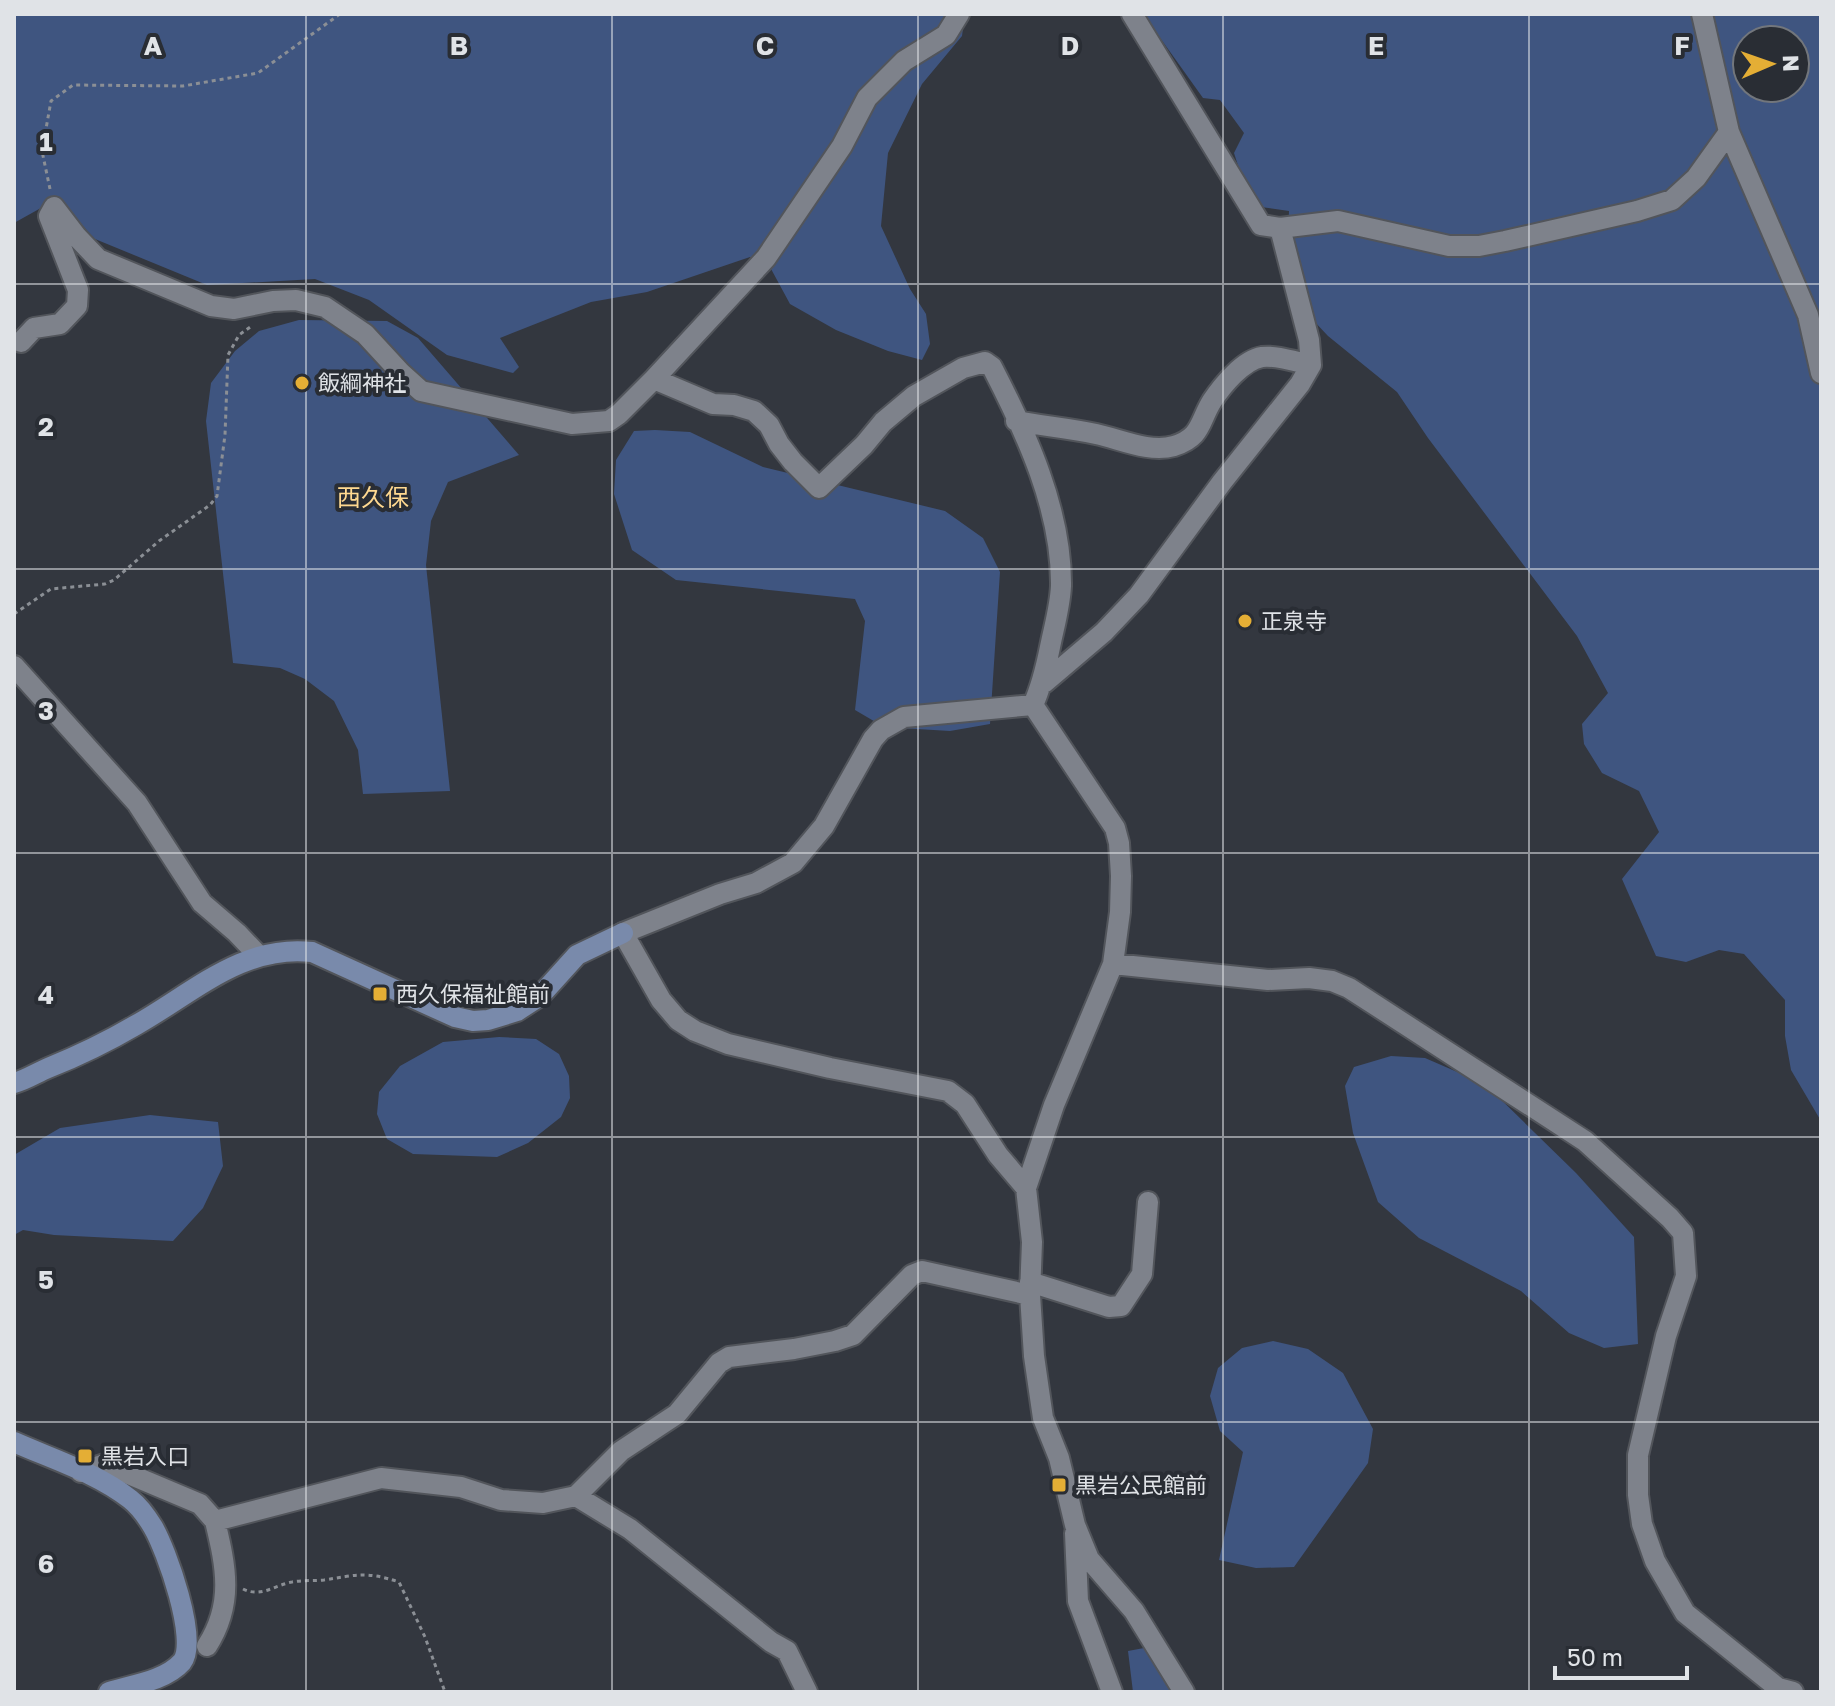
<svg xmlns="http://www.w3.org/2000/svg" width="1835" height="1706" font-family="'Golos Text','Noto Sans JP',sans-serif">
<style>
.green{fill:#3f5580;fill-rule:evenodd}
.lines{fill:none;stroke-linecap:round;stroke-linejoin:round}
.street-casing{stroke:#52555b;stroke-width:24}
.secondary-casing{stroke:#52555b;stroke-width:24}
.path{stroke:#8b8f95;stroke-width:3;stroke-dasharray:4 4;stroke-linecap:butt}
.street{stroke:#7e828b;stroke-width:20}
.secondary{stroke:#798aab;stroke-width:20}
.grid{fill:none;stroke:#e0e3e7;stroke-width:2;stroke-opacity:0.55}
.poi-dot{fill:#e4ae35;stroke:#292d34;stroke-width:3}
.labels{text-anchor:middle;stroke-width:8;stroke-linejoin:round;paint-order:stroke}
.poi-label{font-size:22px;fill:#e0e3e7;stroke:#292d34;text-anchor:start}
.neighbourhood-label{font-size:24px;fill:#ffd990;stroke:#292d34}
.grid-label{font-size:26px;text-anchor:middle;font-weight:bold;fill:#e0e3e7;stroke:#292d34;stroke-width:8;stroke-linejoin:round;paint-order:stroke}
</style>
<rect width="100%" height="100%" fill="#33373f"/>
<path class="green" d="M14,14H965L962,36L922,84L888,153L881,226L910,289L926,314L930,344L922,360L888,351L836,330L790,304L770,267L750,257L647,292L591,302L500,338L519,367L513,373L447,355L369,300L315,279L207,285L95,239L57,199L14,223Z
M1143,14H1821V1121L1791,1070L1785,1036V1000L1744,954L1719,950L1686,962L1656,956L1622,879L1659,832L1639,791L1602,773L1584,744L1582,724L1608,693L1577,636L1428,438L1397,392L1328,336L1312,319L1288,235L1289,211L1261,207L1244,184L1234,153L1244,133L1220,100L1203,98ZM1747,40H1795V88H1747Z
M299,320L387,321L418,338L519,455L448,482L431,521L426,565L450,791L363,794L358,750L334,701L305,679L280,668L233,663L206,421L211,383L235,351L259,331Z
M655,430L690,432L763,467L945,511L983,538L1000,572L990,724L950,731L884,727L855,710L865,621L855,599L676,580L632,550L614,494L616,460L634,431Z
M499,1037L536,1039L559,1054L569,1076L570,1098L561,1117L528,1143L497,1157L413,1154L387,1139L377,1114L379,1092L400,1066L443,1042Z
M1391,1056L1425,1058L1485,1084L1576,1173L1634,1237L1638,1344L1604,1348L1569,1333L1521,1291L1419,1238L1378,1202L1353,1133L1345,1086L1354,1067Z
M150,1115L218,1122L223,1166L203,1208L173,1241L54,1235L23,1230L14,1235V1155L60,1128Z
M1273,1341L1308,1349L1343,1373L1373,1429L1368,1463L1294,1567L1256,1568L1219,1560L1243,1452L1220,1431L1210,1396L1218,1368L1242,1348Z
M1144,1648L1175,1692H1133L1128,1651Z"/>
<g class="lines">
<defs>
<path id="street" d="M1132,14L1261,225L1280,228L1338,221L1449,246H1479L1505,241L1637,211L1672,200L1696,178L1729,132
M1702,14L1729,132L1808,315L1821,373
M21,342L34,328L60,324L77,306L78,290L49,216L54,207L77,237L98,259L211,306L234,309L273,301L296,300L325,307L365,334L401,373L421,391L572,424L609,421L619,414L654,379L766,258L842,146L867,98L904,61L946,35L959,14
M654,379L713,404L734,405L754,411L769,425L779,444L793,462L819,488L864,445L883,422L914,396L963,368L985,362L992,367C1026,433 1062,510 1061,586C1060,607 1054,627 1050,647C1046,667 1042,685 1033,705
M1016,421C1043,426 1069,428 1096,434C1120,439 1149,453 1174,446C1202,437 1199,422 1212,401C1222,386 1243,360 1262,357C1277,355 1296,362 1311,365L1309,340L1280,228
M14,666L137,803L202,903L237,933L258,955
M1044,683L1104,632L1139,595L1222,482L1300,384L1311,365
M1113,964L1268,980L1309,978L1332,981L1349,988L1585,1141L1670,1218L1683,1233L1686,1276L1666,1336L1638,1455V1495L1642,1524L1655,1561L1685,1613L1778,1688L1793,1692
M1026,1188L998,1155L965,1104L948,1091L830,1068L728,1044L695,1031L678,1020L661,1000L623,933L720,894L756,883L793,863L824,826L873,739L881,730L904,717L1033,705L1115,828L1119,843L1121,876L1120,912L1113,964L1054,1105L1026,1188L1032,1242L1030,1295L1034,1356L1043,1418L1059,1458L1075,1525L1089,1559L1134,1611L1184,1692
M1030,1282L1109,1307L1121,1306L1142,1274L1148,1202
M81,1472L105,1464L200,1504L215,1521L381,1478L461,1487L501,1500L543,1503L576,1496L621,1451L677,1414L719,1363L729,1357L794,1349L835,1341L853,1335L912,1275L922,1271L1030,1295
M576,1496L630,1529L771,1642L787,1651L807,1692
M1075,1533L1078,1601L1112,1692
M207,1646C234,1604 226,1567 215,1521"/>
<path id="secondary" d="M14,1083C26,1080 36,1073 48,1068C78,1056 107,1042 136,1025C193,993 243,944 312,952L455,1017L473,1021L488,1020L517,1011L540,996L577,955L623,933
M14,1442C52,1459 97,1473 130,1499C139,1506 147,1517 153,1527C166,1549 199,1641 182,1662C165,1681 132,1685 109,1692"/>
</defs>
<use href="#street" class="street-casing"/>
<use href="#secondary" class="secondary-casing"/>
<path class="path" d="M50,189L42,151L51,101L73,85L183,86L258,73L340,14
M14,614L51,589L105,584L114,580L159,541L210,505L217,496L225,435L228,355L239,335L253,325
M243,1589C261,1598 275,1585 292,1582C302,1580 313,1581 324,1580C356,1575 366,1571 399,1582L425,1637L445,1692"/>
<use href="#street" class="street"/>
<use href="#secondary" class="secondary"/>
</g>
<path class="grid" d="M306,14V1692M612,14V1692M918,14V1692M1223,14V1692M1529,14V1692M14,284H1821M14,569H1821M14,853H1821M14,1137H1821M14,1422H1821"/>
<g class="poi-dot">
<circle cx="302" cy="383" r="8"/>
<circle cx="1245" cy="621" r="8"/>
<rect x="372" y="986" width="16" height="16" rx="4"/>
<rect x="77" y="1448" width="16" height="16" rx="4"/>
<rect x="1051" y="1477" width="16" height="16" rx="4"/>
</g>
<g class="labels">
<g class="poi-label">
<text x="318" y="391">飯綱神社</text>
<text x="1261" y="629">正泉寺</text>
<text x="396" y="1002">西久保福祉館前</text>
<text x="101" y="1464">黒岩入口</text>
<text x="1075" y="1493">黒岩公民館前</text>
</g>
<g class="neighbourhood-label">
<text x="373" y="506">西久保</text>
</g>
</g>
<g class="grid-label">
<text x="153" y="55">A</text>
<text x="459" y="55">B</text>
<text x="765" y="55">C</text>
<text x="1070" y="55">D</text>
<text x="1376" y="55">E</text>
<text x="1682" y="55">F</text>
<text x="46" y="151">1</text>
<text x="46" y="436">2</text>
<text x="46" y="720">3</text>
<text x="46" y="1004">4</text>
<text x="46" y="1289">5</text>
<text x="46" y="1573">6</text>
</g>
<rect width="1835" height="1706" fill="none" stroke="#e0e3e7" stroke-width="32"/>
<g transform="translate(1771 64) rotate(88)"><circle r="38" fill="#292d34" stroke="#72767c" stroke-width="2"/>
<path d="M0-6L14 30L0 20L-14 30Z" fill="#e4ae35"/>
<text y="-12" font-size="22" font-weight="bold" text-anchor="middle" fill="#e0e3e7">N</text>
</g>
<path d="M1555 1666v12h132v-12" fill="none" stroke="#e0e3e7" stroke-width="4"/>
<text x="1567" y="1666" font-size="24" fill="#e0e3e7" stroke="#292d34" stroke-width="6" paint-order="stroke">50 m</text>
</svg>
